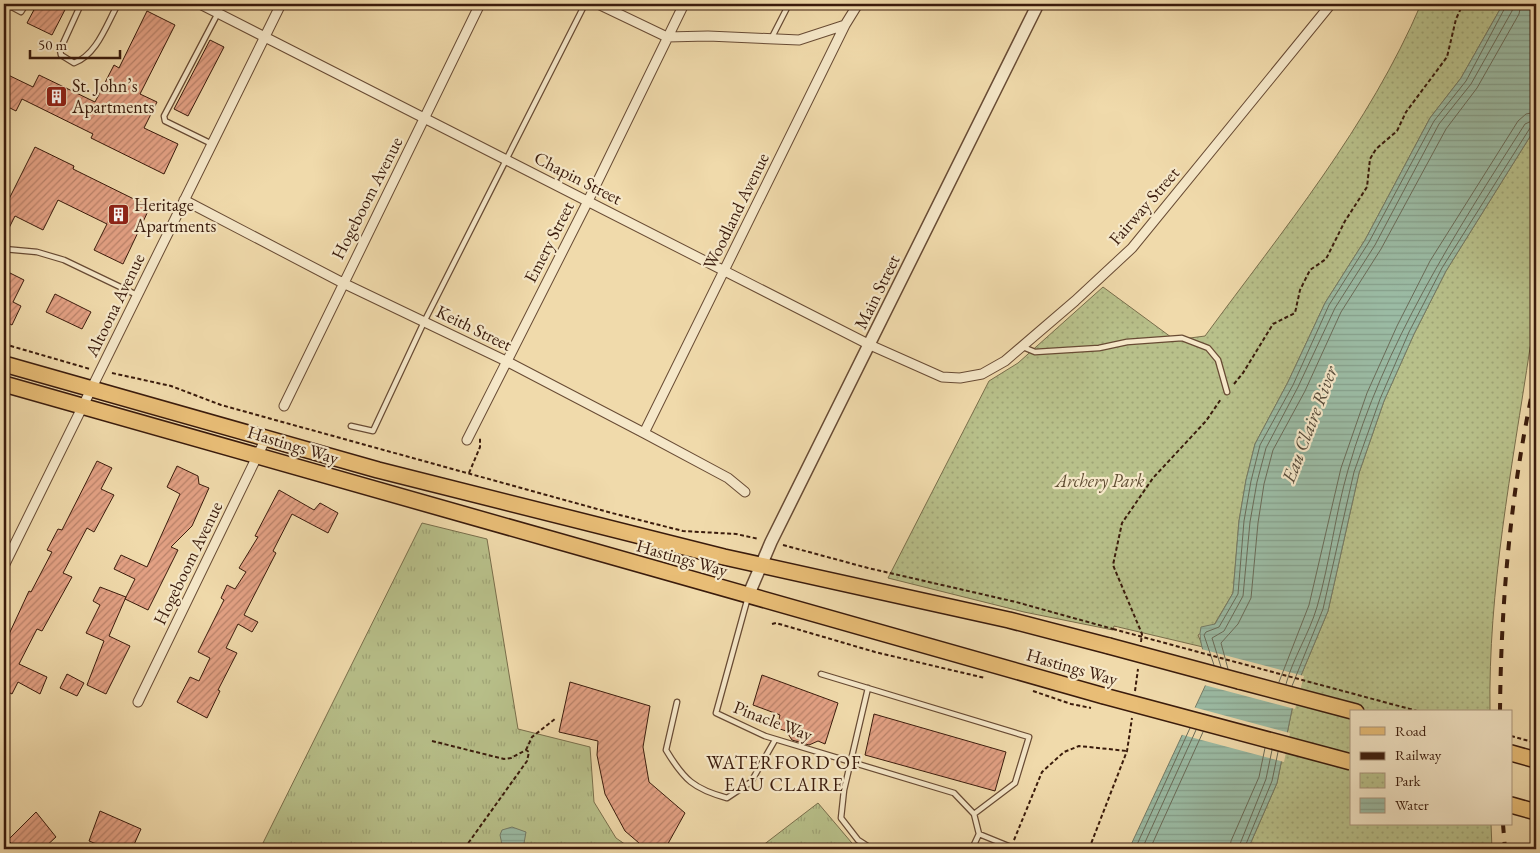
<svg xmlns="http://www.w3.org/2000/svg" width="1540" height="853" font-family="'EB Garamond',serif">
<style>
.grass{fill:url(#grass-tufts);stroke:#796e4b}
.park{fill:url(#park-dots);stroke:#796e4b}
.water{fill:url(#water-rules);stroke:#747b67}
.pier{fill:#f0daab}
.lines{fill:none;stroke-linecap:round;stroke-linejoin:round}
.shore{stroke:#6a6b58;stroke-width:1}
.building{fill:url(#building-hatch);stroke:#3a1b0c}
.service-casing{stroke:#684b34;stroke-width:7}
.minor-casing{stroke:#684b34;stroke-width:11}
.tertiary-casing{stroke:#684b34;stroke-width:14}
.primary-casing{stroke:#3a1b0c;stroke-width:18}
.path{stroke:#3a1b0c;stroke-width:2;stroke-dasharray:4 2.5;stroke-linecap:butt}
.service{stroke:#f5e7c8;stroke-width:4.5}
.minor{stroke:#f5e7c8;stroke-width:9}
.tertiary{stroke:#f5e7c8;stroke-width:11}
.primary{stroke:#e8bd76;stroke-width:15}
.rail{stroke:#3a1b0c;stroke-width:4;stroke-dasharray:9 9;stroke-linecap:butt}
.primary-bridge-casing{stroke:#3a1b0c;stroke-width:18;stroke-linecap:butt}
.path-bridge{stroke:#3a1b0c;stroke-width:2;stroke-dasharray:4 2.5;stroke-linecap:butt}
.primary-bridge{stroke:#e8bd76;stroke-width:15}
.labels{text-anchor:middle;stroke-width:4.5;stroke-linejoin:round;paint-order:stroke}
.poi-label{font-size:18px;fill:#3a1b0c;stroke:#f5e7c8;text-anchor:start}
.street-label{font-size:18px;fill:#3a1b0c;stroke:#f5e7c8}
.park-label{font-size:18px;font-style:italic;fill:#604d32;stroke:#f5e7c8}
.water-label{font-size:19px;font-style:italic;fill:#574b3a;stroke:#f5e7c8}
.neighbourhood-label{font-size:19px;letter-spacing:1px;fill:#3a1b0c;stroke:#f5e7c8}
</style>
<defs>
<pattern id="grass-tufts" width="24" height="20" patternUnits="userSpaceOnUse" patternTransform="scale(1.25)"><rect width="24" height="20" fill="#b8c08a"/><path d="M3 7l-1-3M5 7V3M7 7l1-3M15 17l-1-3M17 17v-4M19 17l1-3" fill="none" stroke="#9fa476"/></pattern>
<pattern id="park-dots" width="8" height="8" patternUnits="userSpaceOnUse" patternTransform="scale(1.25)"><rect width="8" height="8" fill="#b8c08a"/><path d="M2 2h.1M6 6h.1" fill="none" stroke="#9fa476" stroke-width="1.8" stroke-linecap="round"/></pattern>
<pattern id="water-rules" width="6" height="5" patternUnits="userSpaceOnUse" patternTransform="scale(1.25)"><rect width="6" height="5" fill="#9bbba4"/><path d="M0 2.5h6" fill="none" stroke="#86a08c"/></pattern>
<pattern id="building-hatch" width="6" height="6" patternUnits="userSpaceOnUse" patternTransform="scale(1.25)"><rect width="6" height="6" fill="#e3a184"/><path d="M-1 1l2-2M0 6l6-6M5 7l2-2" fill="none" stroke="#b9826a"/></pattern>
</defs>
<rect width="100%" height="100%" fill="#f0daab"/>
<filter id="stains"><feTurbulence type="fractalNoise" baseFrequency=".004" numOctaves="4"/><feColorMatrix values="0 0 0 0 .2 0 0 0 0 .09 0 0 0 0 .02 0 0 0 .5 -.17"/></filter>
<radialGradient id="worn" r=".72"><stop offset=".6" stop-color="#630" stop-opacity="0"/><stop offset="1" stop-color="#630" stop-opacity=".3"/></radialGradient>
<path class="grass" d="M422,523L487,539L518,729L590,747L594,802L616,838L632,849H260Z
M818,803L857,849H758Z"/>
<path class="park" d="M1421,4H1503L1461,78L1430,118L1365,240L1325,303L1288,382L1255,444L1246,480L1239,521L1233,593L1214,625L1198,635L1203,647L1114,626L1113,630L1024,612L888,578L989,381L1018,363L1103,287L1175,340L1205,336C1283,230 1369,126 1421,4Z
M1536,127V324L1530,348C1512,468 1488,590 1490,712H1351V824H1491L1492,849H1248L1277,783L1297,685L1328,611L1359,473L1384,401L1414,334L1446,271Z"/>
<path class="water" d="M1503,4H1536V127L1446,271L1414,334L1384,401L1359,473L1328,611L1297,685L1277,783L1248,849H1129L1207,682C1211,660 1196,644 1201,627L1215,624L1233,593L1239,521L1246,480L1255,444L1288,382L1325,303L1365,240L1430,118L1461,78Z
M512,827L526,832L523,849H503L500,835L502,830Z"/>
<path class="pier" d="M1201,649L1304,676L1295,709L1204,685L1207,669Z
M1193,707L1290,733L1284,762L1179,734Z"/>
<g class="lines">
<path class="shore" d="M1214,665L1204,635L1206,632L1219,627L1238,594L1244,521L1251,481L1260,445L1293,385L1329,305L1369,242L1434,121L1466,81L1507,4
M1221,667L1212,638L1224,631L1243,596L1250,522L1257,482L1266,448L1298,387L1335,308L1375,245L1439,124L1471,84L1512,11L1514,4
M1228,669L1221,643L1238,624L1251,598L1258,523L1264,484L1273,450L1305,391L1341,312L1381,249L1446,129L1477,88L1519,14L1521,4
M1279,682L1309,605L1341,468L1367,393L1397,326L1430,261L1518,121L1526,114L1536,112
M1286,684C1293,658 1309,634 1317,607C1330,562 1335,515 1348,470C1384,344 1455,233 1525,124L1536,119
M1292,686L1323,609L1354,472L1380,399L1409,332L1442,268L1530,128L1536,126
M1135,849L1190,728
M1142,849L1196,730
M1150,849L1203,732
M1230,849L1231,841L1259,777L1265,748
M1238,849L1266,779L1272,750
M1244,849L1272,781L1278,752"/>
</g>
<path class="building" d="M37,4H68L52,35L27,23Z
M147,11L175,25L140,94L157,102L144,128L178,144L164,174L91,138L93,134L22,99L16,111L4,105V73L33,87L39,75L95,102L114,65L119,68Z
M210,40L224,47L188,116L174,109Z
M35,147L74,166L73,169L150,207L123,264L94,250L107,224L58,200L43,230L15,216L4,238V209Z
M4,270L24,280L13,302L21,306L12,325L4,321Z
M55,294L91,312L82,329L46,312Z
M97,461L112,468L101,489L114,495L94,532L87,528L63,573L72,577L42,631L37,629L19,664L47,677L40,694L18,682L12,694L4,690V645L29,591L31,592L52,552L47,550L58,529L62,530Z
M177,466L198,476L199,484L209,488L192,526L171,547L178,550L148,610L125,599L135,579L114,569L121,555L147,567L180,494L167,487Z
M279,490L314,510L320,503L338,513L328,533L292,514L273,551L276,553L244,615L258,622L252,632L238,624L226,648L237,653L218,690L220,691L207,718L177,702L190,677L199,681L210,658L198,652L224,600L221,598L227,585L235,589L246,572L239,568L258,537L255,536Z
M100,587L126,597L109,636L130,646L106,694L87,685L104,641L86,633L100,605L93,601Z
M67,674L84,683L77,696L60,688Z
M762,675L838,703L825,744L818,741L809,745L792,740L786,731L777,728L780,715L753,705Z
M570,682L650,706L643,747L649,782L685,813L665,849H646L625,831L605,794L597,755L598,741L559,732Z
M874,714L1006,752L995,791L865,755Z
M100,811L141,829L132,849H109L89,841Z
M36,812L56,837L43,849H17L8,840Z"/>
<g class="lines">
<defs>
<path id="service" d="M6,4L21,12L26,4
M81,4L60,50L61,55L74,63C97,55 107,23 118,4
M771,39L789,4
M212,144L165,121L164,116L218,13
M4,249L37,252L64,260L137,295
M1023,347L1035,352L1099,348L1127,342L1182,338L1208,348L1218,360L1227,392
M351,426L373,431L424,322L585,4
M748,597L716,713L765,736L954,793L974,814L979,834L972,849
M821,674L1029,737L1015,783L974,814
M868,688L844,790L841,818L858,840L872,849
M677,702L666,750C684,780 694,789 727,798L751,782L775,740
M979,834L1011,847V849"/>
<path id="minor" d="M200,4L870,345L942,377L960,378L982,374L1005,361L1075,301L1132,248L1331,4
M598,4L667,37L708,36L799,40L845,25
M184,200L343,283L506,361L644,433L728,478L745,492
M284,406L480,4
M644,433L845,25L858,4
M467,440L588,201L684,4
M4,566L281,4
M138,702L266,438"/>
<path id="tertiary" d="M748,596L771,542L1038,4"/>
<path id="primary" d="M4,364L378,470L724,557L1009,620L1109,646
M4,384C371,487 737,593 1104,696
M1239,681L1356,712
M1511,753L1536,760
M1511,805L1536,812"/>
</defs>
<use href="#service" class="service-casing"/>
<use href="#minor" class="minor-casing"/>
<use href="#tertiary" class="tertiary-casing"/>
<use href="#primary" class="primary-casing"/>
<path class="path" d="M4,344L90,369
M112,373L171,386L221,405L608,512L683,531L736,534L759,539
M1234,384L1243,373L1273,324L1295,313L1300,290L1310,270L1326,259L1345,221L1367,187L1370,159L1376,149L1397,131L1406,112L1447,57L1456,19L1463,4
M469,473L480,447V438
M783,545L868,568L1016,602L1113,629
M772,624L776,623L875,652L985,678
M1141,642L1142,634L1113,565L1122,523L1153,478L1206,421L1221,399
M1033,691L1071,704L1091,708
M1135,691L1138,669
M1511,736L1536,743
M432,741L504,759L511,758L526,750L529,752L527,761L464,849
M526,750L532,737L555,719
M1014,840L1042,772L1064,752L1079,746L1127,751
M1089,849L1127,751L1132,718"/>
<use href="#service" class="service"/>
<use href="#minor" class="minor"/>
<use href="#tertiary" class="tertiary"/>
<use href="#primary" class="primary"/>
<path class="rail" d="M1500,712C1501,599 1511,486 1536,375
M1503,824L1505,849"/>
<defs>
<path id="primary-bridge" d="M1109,646L1239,681
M1104,696L1351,762"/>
</defs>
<use href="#primary-bridge" class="primary-bridge-casing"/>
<path class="path-bridge" d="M1113,629L1421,712"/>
<use href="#primary-bridge" class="primary-bridge"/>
</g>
<defs>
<symbol id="building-square" viewBox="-11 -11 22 22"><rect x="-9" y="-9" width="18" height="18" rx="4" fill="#8f2418" stroke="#f5e7c8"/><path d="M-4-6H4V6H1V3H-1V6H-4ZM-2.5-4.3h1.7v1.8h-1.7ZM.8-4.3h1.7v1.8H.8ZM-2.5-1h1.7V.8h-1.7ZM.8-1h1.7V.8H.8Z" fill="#fff"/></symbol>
</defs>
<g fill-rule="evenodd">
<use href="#building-square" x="44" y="84" width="25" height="25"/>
<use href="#building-square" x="106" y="202" width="25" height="25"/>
</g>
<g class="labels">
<g class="poi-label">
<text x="72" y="92">St. John’s<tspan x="72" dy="21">Apartments</tspan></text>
<text x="134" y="211">Heritage<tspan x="134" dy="21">Apartments</tspan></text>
</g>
<g class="street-label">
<text transform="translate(578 178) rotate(27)" y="6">Chapin Street</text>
<text transform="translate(367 198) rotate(-63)" y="6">Hogeboom Avenue</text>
<text transform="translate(1144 206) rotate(-49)" y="6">Fairway Street</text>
<text transform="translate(736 211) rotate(-64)" y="6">Woodland Avenue</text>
<text transform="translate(549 242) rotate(-63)" y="6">Emery Street</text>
<text transform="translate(877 292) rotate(-64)" y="6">Main Street</text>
<text transform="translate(115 305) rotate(-64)" y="6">Altoona Avenue</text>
<text transform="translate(474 328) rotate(26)" y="6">Keith Street</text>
<text transform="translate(293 445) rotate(17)" y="6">Hastings Way</text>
<text transform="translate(682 558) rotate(16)" y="6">Hastings Way</text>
<text transform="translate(188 563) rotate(-64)" y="6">Hogeboom Avenue</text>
<text transform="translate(1072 667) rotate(16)" y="6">Hastings Way</text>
<text transform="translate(773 721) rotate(21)" y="6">Pinacle Way</text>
</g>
<g class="park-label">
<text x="1100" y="487">Archery Park</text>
</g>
<g class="water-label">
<text transform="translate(1309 424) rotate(-69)" y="7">Eau Claire River</text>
</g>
<g class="neighbourhood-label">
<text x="784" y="769">WATERFORD OF<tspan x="784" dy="22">EAU CLAIRE</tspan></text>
</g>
</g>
<rect width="1540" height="853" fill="none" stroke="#f0daab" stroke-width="20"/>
<rect x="5" y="5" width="1530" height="843" fill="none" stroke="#3a1b0c" stroke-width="2.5"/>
<rect x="10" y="10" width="1520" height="833" fill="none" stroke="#3a1b0c"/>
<rect x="1350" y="710" width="162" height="115" fill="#f5e7c8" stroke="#aa957d"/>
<rect x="1360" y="727" width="25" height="8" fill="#e8bd76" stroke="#aa957d"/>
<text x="1395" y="736" font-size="15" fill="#3a1b0c">Road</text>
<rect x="1360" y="752" width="25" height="8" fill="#3a1b0c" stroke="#aa957d"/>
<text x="1395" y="760" font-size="15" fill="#3a1b0c">Railway</text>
<rect x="1360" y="773" width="25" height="15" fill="url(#park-dots)" stroke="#aa957d"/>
<text x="1395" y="786" font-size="15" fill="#3a1b0c">Park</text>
<rect x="1360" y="798" width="25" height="15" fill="url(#water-rules)" stroke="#aa957d"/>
<text x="1395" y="810" font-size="15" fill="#3a1b0c">Water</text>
<path d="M30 50v8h90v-8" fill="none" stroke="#3a1b0c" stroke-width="2.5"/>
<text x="38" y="50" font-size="15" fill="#3a1b0c" stroke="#f5e7c8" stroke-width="4" paint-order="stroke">50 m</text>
<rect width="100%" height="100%" filter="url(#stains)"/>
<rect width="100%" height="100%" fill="url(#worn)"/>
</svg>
